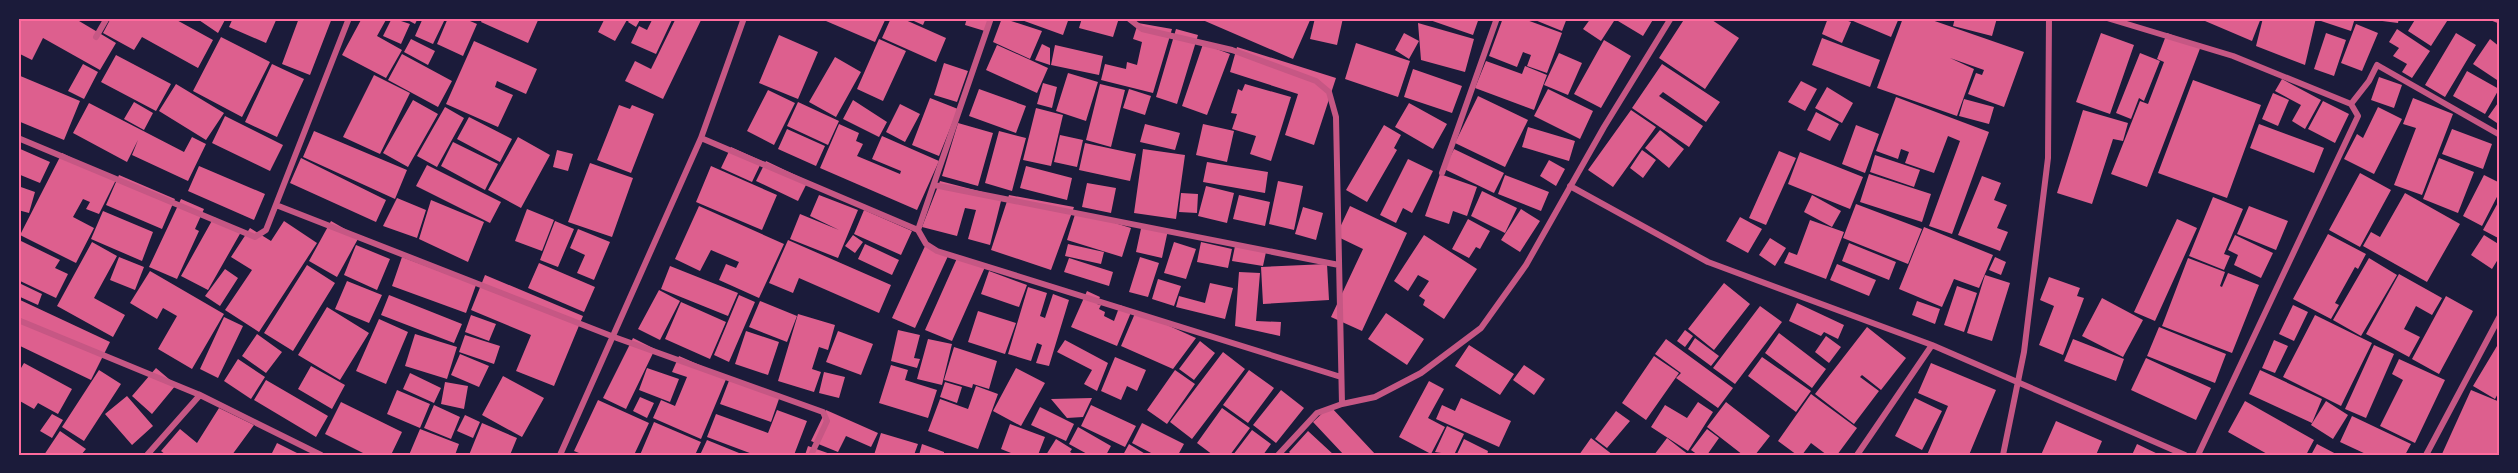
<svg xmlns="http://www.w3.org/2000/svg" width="2518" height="473" font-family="Commissioner,sans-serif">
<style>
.building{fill:#dd5f8e}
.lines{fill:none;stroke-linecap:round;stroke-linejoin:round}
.minor{stroke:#c65784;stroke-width:6}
.neatline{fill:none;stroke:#ff6b9d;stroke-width:2}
</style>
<rect width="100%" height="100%" fill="#1b1b3a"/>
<path class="building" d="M18,18H74L116,43L100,70L43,38L32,60L18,53Z
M111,18H173L213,40L198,68L142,37L134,50L103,33Z
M196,18H226L218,33Z
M233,18H277L266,43L229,27Z
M299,18H332L310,75L282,64Z
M362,18H387L377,36L402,50L386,78L342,55Z
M392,18L410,24L401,44L383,36Z
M404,18H418L415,24Z
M423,18L445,19L433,44L415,36Z
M448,18H463L477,24L463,56L437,44Z
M483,18H539L528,43L481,22Z
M605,18H628L615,41L598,32Z
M631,18H641L636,27L628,22Z
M653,18L672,20L656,54L631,43L639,26L647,30Z
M676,18H702L663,99L625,81L635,61L651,69Z
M819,18H886L875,42Z
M891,18H901L946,38L936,62L882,38Z
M907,18H926L923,25Z
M967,18H992L988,32L965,25Z
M1002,18L1042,31L1030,59L993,42Z
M1016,18H1069L1063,35Z
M1082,18H1119L1113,37L1079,28Z
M1198,18H1311L1293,59Z
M1315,18H1343L1337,45L1310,39Z
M1424,18H1479L1473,35Z
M1503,18H1521L1562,33L1547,73L1527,66L1531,55L1523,52L1517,67L1489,56Z
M1530,18H1567L1562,31Z
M1591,18H1610L1614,21L1601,41L1583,29Z
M1613,18H1654L1643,36Z
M1685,18H1709L1739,38L1705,89L1659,58Z
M1828,18H1840L1851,22L1842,43L1822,34Z
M1846,18H1899L1891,37Z
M1903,18H1926L2024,52L2004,107L1968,94L1976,73L1982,75L1984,70L1950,58L1974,69L1957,116L1877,88Z
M1955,18H1997L1992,36L1953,26Z
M2198,18H2261L2252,41Z
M2263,18H2316L2305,65L2256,46Z
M2319,18H2355L2351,31L2318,20Z
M2359,18H2399L2398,23Z
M2416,18H2449L2431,46L2408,31Z
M2485,18H2500V24Z
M1138,23L1172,29L1153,93L1101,80L1105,64L1126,69L1127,62L1137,65L1142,42L1133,39Z
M1418,23L1474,39L1465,72L1421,60Z
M2356,24L2378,33L2362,71L2341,63Z
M1176,29L1198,35L1177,104L1156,97Z
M2397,29L2430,51L2412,78L2402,72L2407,64L2393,56L2399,48L2389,42Z
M1404,33L1419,41L1409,59L1395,50Z
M2101,33L2134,45L2110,114L2076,102Z
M2167,33L2201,46L2147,187L2111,174L2140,101L2148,104L2164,62L2157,59Z
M2326,33L2346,40L2334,76L2314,69Z
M2456,33L2476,45L2445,97L2425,85Z
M779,35L818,52L798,99L759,83Z
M221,37L270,62L242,117L193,91Z
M1822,38L1880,60L1870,87L1812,65Z
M411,39L435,51L428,65L404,52Z
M879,39L906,51L883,101L857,89Z
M2490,39L2500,47V82L2473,64Z
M1604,40L1631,56L1601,108L1574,94Z
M474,41L537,69L526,94L497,81L495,87L513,95L498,127L446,104Z
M1356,43L1410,61L1398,97L1345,79Z
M1042,44L1050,48V65L1035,60Z
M1203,44L1230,54L1207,115L1182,106Z
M997,45L1048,68L1037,93L986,70Z
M1055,45L1103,56L1099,75L1051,65Z
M1237,47L1336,78L1314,145L1285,135L1298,94L1230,72Z
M1559,53L1582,63L1568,95L1544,85Z
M2140,53L2160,61L2144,101L2139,98L2131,119L2116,113Z
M402,54L452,81L438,107L388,80Z
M116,55L171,84L156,111L101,82Z
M835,57L861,72L836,117L809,102Z
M1486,61L1522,74L1525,66L1547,75L1534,110L1475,88Z
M944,63L968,71L957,102L934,95Z
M83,64L98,72L84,99L68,91Z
M272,64L304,79L277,137L245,122Z
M1662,64L1720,102L1706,122L1663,92L1659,96L1703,126L1689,147L1632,108Z
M1413,69L1462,86L1452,113L1404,97Z
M2467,71L2499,89L2485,114L2453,96Z
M1068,73L1098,82L1086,121L1056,111Z
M18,75L80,101L64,140L18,121Z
M374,75L410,93L380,154L343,137Z
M2379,77L2402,85L2394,108L2371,100Z
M2282,79L2321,100L2305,129L2292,121L2301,105L2275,91Z
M2193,80L2261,105L2227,198L2158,173Z
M1801,81L1817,89L1805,111L1788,102Z
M1043,83L1057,87L1052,108L1037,104Z
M176,84L224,113L206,140L159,111Z
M1100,84L1125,90L1111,147L1086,140Z
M1245,84L1291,97L1271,161L1250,154L1256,136L1232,129L1237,114L1231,113L1238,89L1242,91Z
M1827,87L1853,103L1842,123L1815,108Z
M979,89L1026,106L1016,133L969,116Z
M1129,89L1151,96L1145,115L1123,108Z
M1548,89L1593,111L1580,139L1534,116Z
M768,90L795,103L774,145L747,131Z
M2273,93L2289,100L2278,126L2262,119Z
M1478,96L1528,120L1505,167L1455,143Z
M1896,97L1989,132L1952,234L1929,226L1960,141L1948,136L1934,173L1905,163L1909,152L1901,149L1898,159L1876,151Z
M930,98L958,109L939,156L912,145Z
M2413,98L2453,114L2422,195L2394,185L2416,128L2403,124Z
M1964,99L1994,107L1989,124L1959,116Z
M413,100L438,114L408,167L383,153Z
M853,100L887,122L879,137L843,119Z
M2500,100V125L2488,117Z
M2323,101L2349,114L2335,143L2308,129Z
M134,102L153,113L144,130L124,119Z
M798,102L839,121L828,145L787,126Z
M89,103L184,152L192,137L206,144L188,181L132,155L138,140L127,162L73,133Z
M1409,103L1447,124L1433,149L1395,127Z
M900,104L920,114L905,142L886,132Z
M619,105L630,109L632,105L654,114L631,173L597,160Z
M445,107L464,118L437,167L417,156Z
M2378,107L2402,119L2374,174L2344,159L2357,134L2363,138Z
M1036,108L1063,115L1051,166L1023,160Z
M1631,110L1656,127L1613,187L1588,170Z
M2083,110L2128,123L2123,141L2113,139L2092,204L2057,193Z
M1816,112L1839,124L1830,141L1807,130Z
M225,116L283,145L270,171L212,143Z
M469,117L512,139L500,162L457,139Z
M958,123L993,133L978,186L942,176Z
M839,124L859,133L856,141L863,144L857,156L900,174L901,171L872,159L882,136L939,161L917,210L820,168Z
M1145,124L1180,133L1175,150L1140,142Z
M1203,124L1234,131L1227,162L1196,155Z
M2259,124L2324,148L2314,173L2250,148Z
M1384,125L1401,135L1394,148L1397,150L1367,202L1346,190Z
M1856,125L1879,134L1865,173L1842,164Z
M1528,127L1575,141L1569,161L1522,147Z
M787,129L825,146L816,166L778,149Z
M2452,129L2492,144L2483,169L2442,154Z
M1660,130L1684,149L1669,168L1645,148Z
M314,131L407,170L395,199L303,157Z
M999,131L1026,138L1012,191L985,183Z
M1060,135L1083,140L1077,167L1054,162Z
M518,137L550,155L521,208L488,190Z
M453,142L498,164L485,190L441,166Z
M1085,143L1136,154L1130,181L1079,170Z
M731,147L762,161L752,182L721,168Z
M18,148L50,162L40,183L18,174Z
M1143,149L1185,155L1176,219L1134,213Z
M1454,149L1504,173L1494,193L1444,169Z
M557,150L573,154L568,171L553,167Z
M1642,150L1656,160L1643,178L1630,168Z
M1779,151L1796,158L1766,225L1749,218Z
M1800,152L1863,177L1850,209L1788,184Z
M62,153L116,180L99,214L86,209L90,202L83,199L73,217L94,228L76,263L20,235Z
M1875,155L1920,170L1914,187L1870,172Z
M301,158L386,200L376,222L290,183Z
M2439,158L2474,172L2458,213L2423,199Z
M1408,159L1433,171L1412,213L1403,208L1396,223L1380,215Z
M1549,160L1565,169L1556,186L1540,176Z
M766,161L808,181L798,201L756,181Z
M1207,162L1268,172L1265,193L1203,182Z
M590,163L633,178L612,237L568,222Z
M427,165L501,202L490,223L416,186Z
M199,166L265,194L254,220L188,191Z
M711,166L777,195L762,230L696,202Z
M1026,166L1072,178L1067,200L1020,188Z
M2360,173L2391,190L2360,247L2329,230Z
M1440,174L1477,187L1467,216L1453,211L1449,224L1425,216Z
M1869,174L1931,194L1922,222L1860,202Z
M119,175L175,199L162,229L106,205Z
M1505,175L1549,192L1541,211L1498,194Z
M2484,175L2500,183V191L2482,226L2463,216Z
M1982,176L2001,183L1994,200L2007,205L1997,228L2008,232L2000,251L1958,235Z
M940,181L1002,197L990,245L968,239L976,210L965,208L957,236L922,227Z
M1278,181L1303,186L1294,230L1269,224Z
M1087,183L1116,188L1111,213L1082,207Z
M18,186L35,192L29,213L18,210Z
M1206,186L1234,193L1227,223L1198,216Z
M1482,191L1517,208L1505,233L1471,216Z
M1181,193L1198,194L1197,213L1179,212Z
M2405,193L2460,224L2427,282L2363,246L2371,232L2380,237Z
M819,195L858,210L838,258L790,239L800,214L839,230L810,216Z
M1009,195L1074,207L1051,270L991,250Z
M1239,195L1270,202L1265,226L1233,219Z
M1812,195L1841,211L1832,227L1804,212Z
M2213,197L2243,209L2224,254L2230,256L2224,270L2189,256Z
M397,198L426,210L417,238L383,226Z
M181,199L204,209L195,229L199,231L177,279L149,267Z
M2500,199V239L2483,230Z
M431,200L484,222L468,262L419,239Z
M1856,204L1922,229L1908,264L1843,238Z
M699,206L784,244L759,298L719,280L726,264L736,268L739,262L711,250L700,271L675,259Z
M1350,206L1407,233L1362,331L1331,317L1363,249L1336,236Z
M2249,206L2288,221L2276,250L2237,234Z
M1303,207L1323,213L1316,240L1295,234Z
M527,209L554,220L542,251L515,241Z
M1521,209L1540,221L1520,252L1501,240Z
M864,210L912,231L901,255L854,234Z
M103,211L153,232L142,261L91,239Z
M1076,211L1131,228L1122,257L1067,240Z
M214,217L241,232L208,290L181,276Z
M1740,217L1762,229L1748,253L1726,241Z
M1468,219L1490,231L1480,249L1476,247L1469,258L1452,249Z
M2177,219L2197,228L2155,321L2134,312Z
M1810,220L1844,232L1826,279L1784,263L1789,252L1797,255Z
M284,221L317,243L259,332L225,310L252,270L231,257L250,228L271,241Z
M331,221L359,237L337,277L309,261Z
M555,221L574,229L558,267L540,260Z
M1142,224L1168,230L1162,258L1136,252Z
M1924,227L1993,255L1979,288L1954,279L1942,307L1899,289Z
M578,229L610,242L594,280L577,273L585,255L570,248Z
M2328,234L2366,254L2358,269L2355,267L2335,303L2339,305L2331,319L2293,299Z
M853,235L863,242L855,253L845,246Z
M1424,235L1477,269L1444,319L1423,305L1425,300L1419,296L1429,281L1418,275L1408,291L1394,281Z
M2235,235L2273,253L2261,278L2234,265L2238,255L2228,250Z
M2484,235L2500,245V256L2492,269L2471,255Z
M1770,238L1786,248L1775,266L1759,255Z
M788,240L891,285L879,313L799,278L793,293L769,283Z
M21,241L60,260L55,268L68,274L56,298L18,280V247Z
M92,242L117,256L94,298L125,315L113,337L57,306Z
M1174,242L1196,249L1186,279L1164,273Z
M1201,242L1232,249L1228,268L1197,262Z
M1849,243L1896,262L1889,280L1842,261Z
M865,244L899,260L892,275L858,259Z
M1068,244L1104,252L1101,264L1065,256Z
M356,245L390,259L377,290L344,275Z
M925,246L948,256L915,328L892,318Z
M1235,246L1266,252L1263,266L1232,261Z
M958,256L985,267L952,341L925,330Z
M119,257L144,267L135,290L110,280Z
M402,257L476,285L466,313L392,286Z
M1140,257L1159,263L1148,297L1129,292Z
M1995,257L2006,262L2001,275L1989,270Z
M1069,258L1113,272L1109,286L1064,272Z
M2188,258L2225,272L2220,286L2222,287L2228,273L2259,285L2232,353L2162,326Z
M2369,258L2397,275L2361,336L2333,320Z
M539,263L595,287L584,312L528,288Z
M1327,264L1329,300L1263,304L1261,267Z
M1837,264L1876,280L1869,296L1830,280Z
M307,265L335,283L293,351L264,333Z
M670,266L738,293L728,316L661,289Z
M225,269L238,278L220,306L205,296Z
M150,271L224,314L192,369L158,349L177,316L163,308L157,319L130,303Z
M989,271L1027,285L1019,307L981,294Z
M1239,272L1260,273L1256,321L1281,322L1280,336L1235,326Z
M2399,274L2442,298L2432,315L2416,306L2404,329L2420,337L2409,357L2366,334Z
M485,275L583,316L554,386L516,371L531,335L471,310Z
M1985,275L2010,283L1992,341L1967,333Z
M2049,277L2080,288L2077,296L2084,298L2063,355L2039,345L2054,306L2040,300Z
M1158,279L1181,286L1174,306L1152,299Z
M347,281L382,295L369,323L335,309Z
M19,283L42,294L38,305L18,296Z
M1210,283L1233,288L1225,319L1176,307L1179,296L1205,303Z
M1724,283L1750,304L1714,350L1688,329Z
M1957,286L1977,293L1964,332L1944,325Z
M1028,287L1047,293L1040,316L1045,318L1053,294L1069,300L1049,366L1036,363L1042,345L1037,343L1031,361L1008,354Z
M659,290L680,301L660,340L638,329Z
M1087,291L1100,297L1097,304L1101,305L1099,309L1105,312L1104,316L1114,321L1120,305L1132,310L1117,346L1071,327Z
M389,295L462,324L454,343L381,315Z
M739,295L755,302L729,362L714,355Z
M2446,296L2473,311L2439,374L2412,359Z
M2102,298L2143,320L2123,357L2082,336Z
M18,299L110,342L91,380L18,345Z
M760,301L797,316L787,342L749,327Z
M1917,301L1940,309L1935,324L1912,315Z
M681,302L726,322L710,359L665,339Z
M1797,303L1844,325L1838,339L1824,332L1821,336L1789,321Z
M2293,305L2308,312L2294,341L2279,334Z
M1760,306L1782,322L1735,384L1713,368Z
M327,307L369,333L340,380L298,355Z
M978,311L1016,323L1005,354L968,342Z
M1136,311L1196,338L1173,369L1121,346Z
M1386,313L1424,339L1407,365L1368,339Z
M798,314L835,325L828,350L819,347L812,369L821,372L814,392L778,381Z
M471,315L496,324L489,341L465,332Z
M2315,315L2372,343L2341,406L2283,377Z
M224,317L243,326L218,378L200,369Z
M379,319L408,332L386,384L356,371Z
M1867,327L1906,358L1881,390L1862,375L1860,377L1879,391L1854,424L1815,394Z
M2159,327L2226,354L2215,383L2147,356Z
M898,330L920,335L914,358L920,359L917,368L891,361Z
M1685,330L1693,336L1685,347L1677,341Z
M746,331L779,342L768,375L735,364Z
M838,331L873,344L861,375L826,362Z
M1779,333L1826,369L1812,388L1765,353Z
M257,334L282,352L266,373L242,356Z
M415,334L457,347L447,379L405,366Z
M465,335L500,346L494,364L459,352Z
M1826,336L1841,347L1829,363L1815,352Z
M633,338L655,349L626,409L603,398Z
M1695,338L1719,356L1711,366L1688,349Z
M928,339L952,344L942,385L917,379Z
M1666,339L1733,388L1718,408L1676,378L1681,373L1655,354Z
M2073,339L2124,359L2116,381L2064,361Z
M1065,340L1108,363L1097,391L1084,384L1092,370L1057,352Z
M2274,340L2288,346L2275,373L2262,368Z
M1200,341L1215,353L1194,380L1179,369Z
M2500,341V390L2495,399L2473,386Z
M1469,345L1514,374L1500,395L1455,366Z
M2374,345L2394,354L2366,418L2345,409Z
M954,347L997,361L989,389L973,384L972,388L944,380Z
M1223,352L1245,369L1192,439L1170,422Z
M460,354L489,366L479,387L451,375Z
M679,356L727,377L701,439L653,418L661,400L675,406L687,377L672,372Z
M1654,356L1679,373L1646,420L1622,403Z
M1115,357L1146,370L1137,391L1127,386L1121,400L1101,391Z
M1762,357L1811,391L1796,412L1748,376Z
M2146,358L2211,388L2196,420L2131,390Z
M238,359L265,377L251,399L224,381Z
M2399,359L2445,380L2415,443L2380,426L2403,380L2392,374Z
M24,363L72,389L58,414L38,403L34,409L18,400V373Z
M1931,363L1996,390L1969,455H1927L1948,406L1918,393Z
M891,365L908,370L905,380L937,390L928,418L879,403Z
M1524,365L1545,379L1534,395L1513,380Z
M311,366L345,385L332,409L298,389Z
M156,368L176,385L152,414L132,396Z
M647,368L679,379L670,402L639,390Z
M1016,368L1045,383L1021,426L993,411Z
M99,370L121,384L84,441L62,427Z
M1175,370L1195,384L1167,424L1147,410Z
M1249,370L1274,388L1248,423L1223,405Z
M2260,370L2322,399L2312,423L2249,394Z
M824,372L845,377L839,398L819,393Z
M410,373L441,388L434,403L403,389Z
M503,376L544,398L522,437L482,415Z
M730,378L780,396L771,422L720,404Z
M266,380L328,416L316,437L254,400Z
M1429,381L1444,389L1428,418L1445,427L1431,454L1399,437Z
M445,382L468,386L464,409L441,404Z
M945,382L962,387L957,403L940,397Z
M976,386L998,394L978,449L928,431L940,399L968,409Z
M397,390L430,404L420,428L387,414Z
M1281,390L1304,408L1276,443L1253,425Z
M2471,390L2500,402V455L2442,454Z
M1811,394L1857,428L1837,455H1827L1811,443L1802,455H1797L1778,441Z
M127,396L153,426L132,445L105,414Z
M640,397L654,403L647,418L633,411Z
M1092,398L1083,417L1067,418L1051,399Z
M1461,398L1511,421L1499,447L1436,419L1442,405L1455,411Z
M1915,398L1942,411L1922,450L1895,436Z
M598,400L649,423L634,455H584L574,451Z
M2245,401L2314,440L2306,455H2269L2228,432Z
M2326,401L2348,415L2333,439L2311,425Z
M341,402L402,432L391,455H367L325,434Z
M1698,402L1713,412L1688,451L1651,427L1665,405L1687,418Z
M1726,402L1770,436L1755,455H1743L1707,427Z
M434,405L460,417L451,439L424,428Z
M1091,405L1136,426L1125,447L1081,426Z
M1330,406L1376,455H1344L1313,422Z
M1040,407L1074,424L1066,441L1031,425Z
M219,408L254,425L232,455H166L161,451L180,429L197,443Z
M1222,408L1250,428L1230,455H1213L1197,443Z
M777,410L807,421L794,455H755L707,437L716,414L768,433Z
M826,410L878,433L871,447L846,436L838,452L811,441Z
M1616,411L1630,421L1607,448L1595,439Z
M52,414L63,420L52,438L40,431Z
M465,415L480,422L473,438L457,431Z
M2352,416L2411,444L2405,455H2368L2340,442Z
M2056,421L2102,441L2096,455H2041Z
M654,422L701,442L695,455H640Z
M482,423L517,438L510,455H469Z
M1142,423L1184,444L1178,455H1155L1132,443Z
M1010,424L1045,437L1038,455H1016L1001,449Z
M1447,426L1464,434L1454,455L1435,452Z
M1078,427L1111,446L1106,455H1089L1069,444Z
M420,429L459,444L455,455H409Z
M1707,429L1719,438L1707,455H1698L1691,450Z
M1252,430L1271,444L1263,455H1233Z
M60,431L86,449L81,455H44Z
M1308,431L1334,455H1292L1289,452Z
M881,433L918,444L914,455H874Z
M1591,438L1613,455H1579Z
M1667,438L1689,455H1654Z
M1056,439L1072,449L1070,452L1075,455H1046Z
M1464,439L1488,451L1487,455L1457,454Z
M707,440L744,455H700Z
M277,443L301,455H271Z
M922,444L944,452V455H919Z
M1129,444L1147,455H1123Z
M2137,444L2160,455H2132Z
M2317,444L2338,455H2311Z
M808,446L833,455H805Z"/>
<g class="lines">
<path class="minor" d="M1128,18L1142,29L1232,50L1316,81L1329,92L1336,117L1342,404
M2107,18L2233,56L2351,104L2358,116L2198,455
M96,37L107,18
M2351,104L2369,81L2377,65L2500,135
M18,138L255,237L266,230L349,18
M701,138L918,230L926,244L937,251L1341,377
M1442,173L1497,18
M934,185L1339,265
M1570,186L1708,262L1932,345
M276,205L614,337L823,412L827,421L811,455
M918,230L991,18
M18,320L200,395L321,455
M147,455L200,395
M560,455L701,138L744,18
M1278,455L1317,413L1342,404L1375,397L1421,373L1481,328L1526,265L1604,127L1671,18
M1857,455L1932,345L2185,455
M2003,455L2024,352L2048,158L2049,18
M2426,455L2500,316"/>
</g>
<rect width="2518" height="473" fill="none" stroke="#1b1b3a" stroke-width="39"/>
<rect x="20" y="20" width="2478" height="434" class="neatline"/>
</svg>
